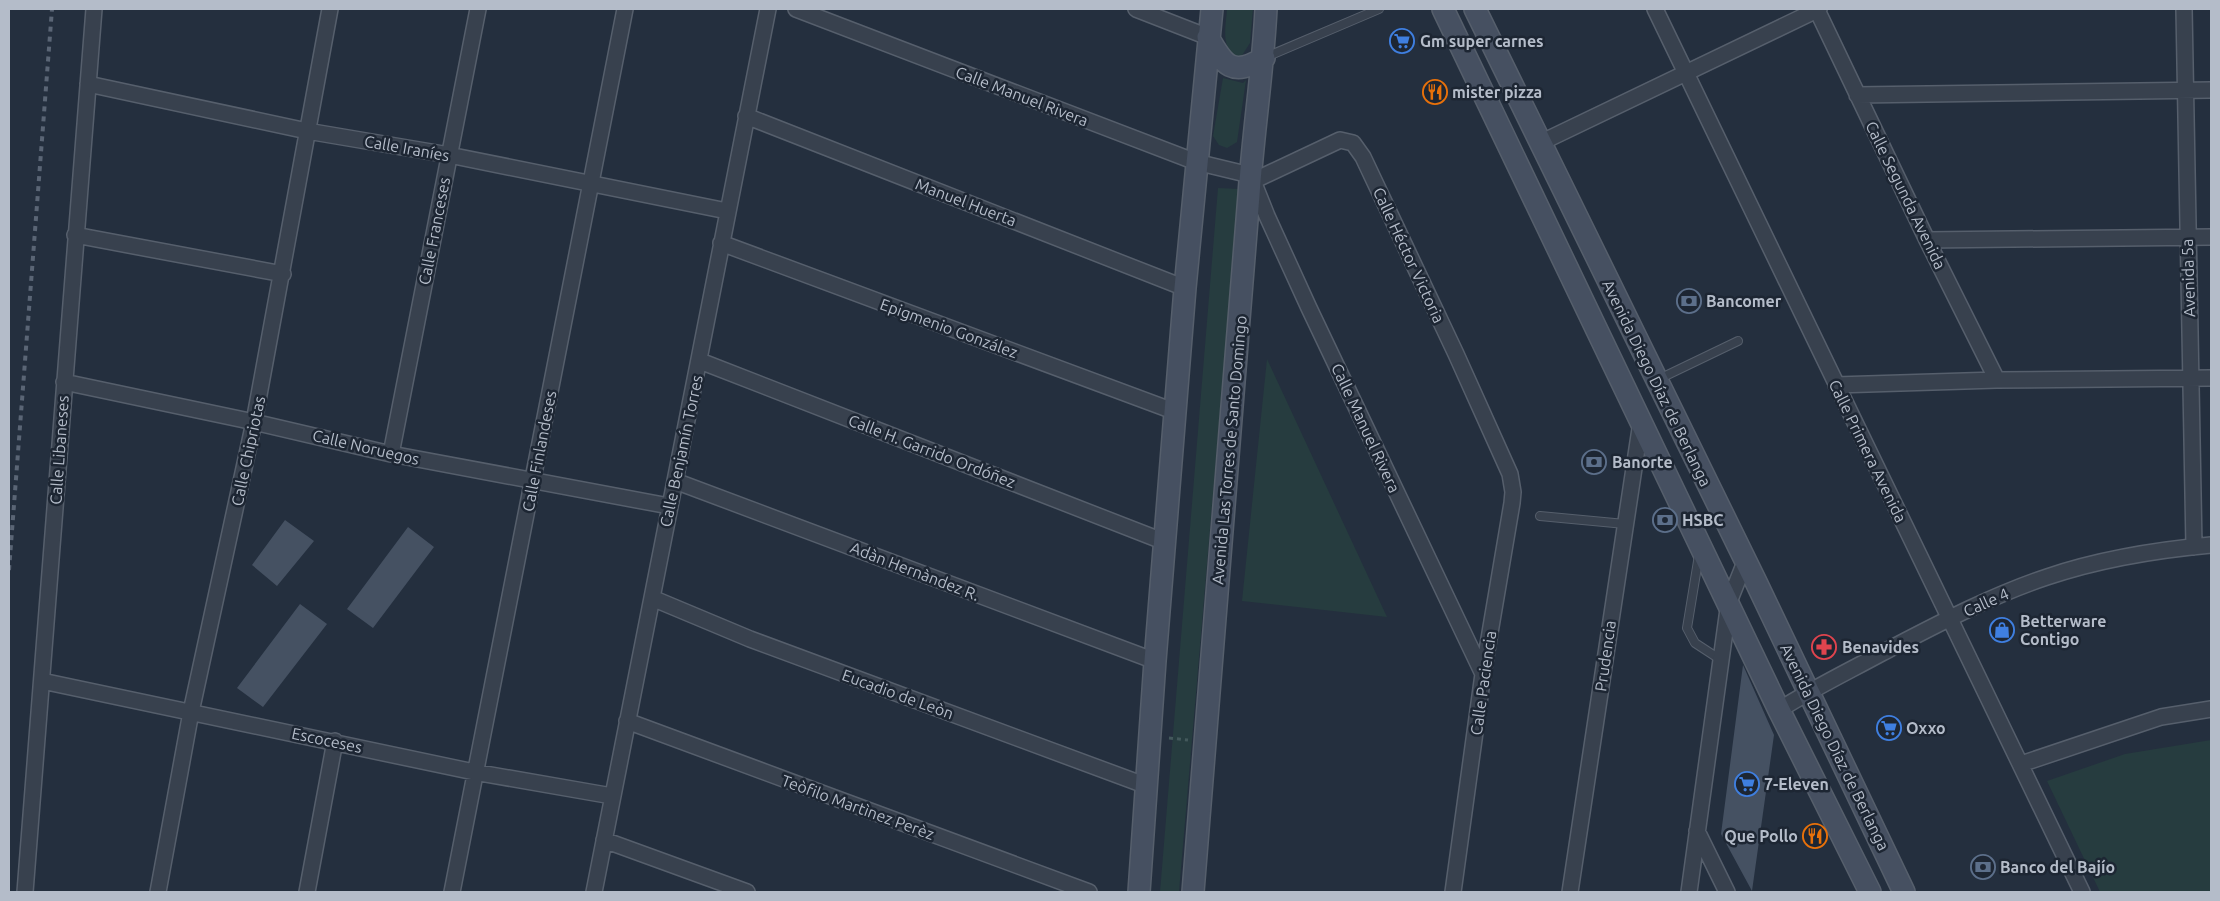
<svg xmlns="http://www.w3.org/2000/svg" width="2220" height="901" font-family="Ubuntu,sans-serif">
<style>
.green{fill:#263c3f}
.building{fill:#455162}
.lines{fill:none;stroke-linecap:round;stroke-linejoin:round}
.lane-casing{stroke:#565f6c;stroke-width:10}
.street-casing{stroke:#565f6c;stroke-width:18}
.secondary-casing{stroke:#565f6c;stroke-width:24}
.path{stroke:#44595c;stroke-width:3;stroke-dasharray:4 4;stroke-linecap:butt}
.lane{stroke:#38414e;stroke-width:8}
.street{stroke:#38414e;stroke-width:15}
.secondary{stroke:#465061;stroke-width:21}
.rail{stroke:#5a6575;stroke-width:4;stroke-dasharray:5 5;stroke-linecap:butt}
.labels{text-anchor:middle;stroke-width:5;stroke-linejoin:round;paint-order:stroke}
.poi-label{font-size:16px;font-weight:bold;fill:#b4bcc9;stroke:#1d2633;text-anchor:start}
.street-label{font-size:16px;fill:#b4bcc9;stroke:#1d2633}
</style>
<rect width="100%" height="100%" fill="#242f3e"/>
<path class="green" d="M1227,9H1253L1250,43L1241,57L1237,58C1220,46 1226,27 1227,9Z
M1223,78L1243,83L1246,80L1237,142L1227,148L1219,145L1213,136Z
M1218,188L1239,189L1179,892H1160Z
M1267,359L1387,617L1242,601Z
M2211,740V892H2100L2047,781L2125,754Z"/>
<path class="building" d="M285,520L314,541L277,586L252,565Z
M408,527L434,547L373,628L347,609Z
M300,604L327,624L263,707L237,688Z
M1743,665L1774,735L1752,891L1721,834Z"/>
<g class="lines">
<defs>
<path id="lane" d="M1266,57L1379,9
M1659,379L1738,341
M1540,516L1625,524
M1699,555L1687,628L1695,643L1721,660"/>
<path id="street" d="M796,9L1196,162L1250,175L1253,181L1340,140L1353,143L1363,157L1456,354L1510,474L1513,492L1512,503L1483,674L1453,892
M1136,9L1208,37
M1655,9L2082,892
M2184,9L2194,547
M1817,10L1927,240L1997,380
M88,84L307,131L449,155L727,211
M1857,95L2211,90
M746,116L1185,288
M1540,143L1819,9
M1253,181L1267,216L1309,308L1483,674
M75,235L283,274
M1927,240L2211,237
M721,243L1176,412
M700,361L1165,542
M64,382L254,422L391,454L669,506
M1836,385L1997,380L2211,378
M391,454L478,9
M675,481L1155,661
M652,598L750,639L1147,786
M42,681L474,772L612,796
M1779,710C1812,689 1847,672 1882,653C1936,625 1990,596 2047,577C2100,559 2156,550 2211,545
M627,721L1089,892
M2021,764L2161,717L2211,709
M1697,831L1727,892
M604,840L747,892
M25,892L94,9
M158,892L191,712L254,422L330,9
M307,892L335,741
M452,892L625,9
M594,892L768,9
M1570,892L1641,422
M1689,892L1729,602L1745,562"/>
<path id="secondary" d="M1443,9L1779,710L1870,892
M1475,9L1756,582L1904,892
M1208,37C1224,66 1232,77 1264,58
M1139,892L1155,661L1185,288L1212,9
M1193,892C1212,660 1232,428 1249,195C1253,133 1263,71 1266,9"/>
</defs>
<use href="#lane" class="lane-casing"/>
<use href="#street" class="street-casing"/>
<use href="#secondary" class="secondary-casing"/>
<path class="path" d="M1169,738L1188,740"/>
<use href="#lane" class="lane"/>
<use href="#street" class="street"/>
<use href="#secondary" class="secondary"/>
<path class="rail" d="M9,570L52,9"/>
</g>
<defs>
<symbol id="supermarket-ring" viewBox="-11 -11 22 22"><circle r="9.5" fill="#1d2633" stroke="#3f7fe0" stroke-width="1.5"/><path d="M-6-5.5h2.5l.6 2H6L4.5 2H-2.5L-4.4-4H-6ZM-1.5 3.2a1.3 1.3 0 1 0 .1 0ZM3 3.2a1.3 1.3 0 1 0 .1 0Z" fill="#3f7fe0"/></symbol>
<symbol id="restaurant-ring" viewBox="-11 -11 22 22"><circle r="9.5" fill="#1d2633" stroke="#e8710a" stroke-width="1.5"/><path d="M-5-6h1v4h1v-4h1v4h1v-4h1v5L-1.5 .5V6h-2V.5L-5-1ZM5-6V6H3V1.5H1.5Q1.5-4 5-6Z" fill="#e8710a"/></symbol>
<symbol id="bank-ring" viewBox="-11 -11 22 22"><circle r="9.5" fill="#1d2633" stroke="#5c6f8a" stroke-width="1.5"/><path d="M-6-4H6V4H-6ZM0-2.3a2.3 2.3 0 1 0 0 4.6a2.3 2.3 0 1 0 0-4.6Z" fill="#5c6f8a"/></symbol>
<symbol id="shop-ring" viewBox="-11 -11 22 22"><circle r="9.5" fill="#1d2633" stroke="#3f7fe0" stroke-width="1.5"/><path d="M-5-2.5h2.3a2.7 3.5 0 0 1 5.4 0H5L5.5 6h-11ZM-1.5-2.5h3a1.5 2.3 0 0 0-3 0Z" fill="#3f7fe0"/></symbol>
<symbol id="pharmacy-ring" viewBox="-11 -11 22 22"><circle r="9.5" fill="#1d2633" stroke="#e0444e" stroke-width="1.5"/><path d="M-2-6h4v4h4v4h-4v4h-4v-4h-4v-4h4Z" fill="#e0444e"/></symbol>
</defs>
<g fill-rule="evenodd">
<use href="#supermarket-ring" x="1388" y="27" width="28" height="28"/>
<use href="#restaurant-ring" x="1421" y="78" width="28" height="28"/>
<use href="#bank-ring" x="1675" y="287" width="28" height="28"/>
<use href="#bank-ring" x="1580" y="448" width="28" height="28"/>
<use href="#bank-ring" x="1651" y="506" width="28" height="28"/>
<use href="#shop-ring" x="1988" y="616" width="28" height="28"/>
<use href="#pharmacy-ring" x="1810" y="633" width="28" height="28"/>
<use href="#supermarket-ring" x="1875" y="714" width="28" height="28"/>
<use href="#supermarket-ring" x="1733" y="770" width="28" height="28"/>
<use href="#restaurant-ring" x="1801" y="822" width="28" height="28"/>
<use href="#bank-ring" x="1969" y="853" width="28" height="28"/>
</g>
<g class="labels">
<g class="poi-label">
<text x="1420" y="47">Gm super carnes</text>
<text x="1452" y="98">mister pizza</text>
<text x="1706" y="307">Bancomer</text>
<text x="1612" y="468">Banorte</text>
<text x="1682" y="526">HSBC</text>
<text x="2020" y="627">Betterware<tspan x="2020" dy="18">Contigo</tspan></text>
<text x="1842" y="653">Benavides</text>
<text x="1906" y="734">Oxxo</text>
<text x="1764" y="790">7-Eleven</text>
<text x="1798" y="842" text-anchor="end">Que Pollo</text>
<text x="2000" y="873">Banco del Bajío</text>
</g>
<g class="street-label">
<text transform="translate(1022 96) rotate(21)" y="6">Calle Manuel Rivera</text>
<text transform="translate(407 148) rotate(10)" y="6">Calle Iraníes</text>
<text transform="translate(1906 195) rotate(64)" y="6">Calle Segunda Avenida</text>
<text transform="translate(966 202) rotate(21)" y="6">Manuel Huerta</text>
<text transform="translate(434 231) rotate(-79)" y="6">Calle Franceses</text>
<text transform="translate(1409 255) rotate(65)" y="6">Calle Héctor Victoria</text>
<text transform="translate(2188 278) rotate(-92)" y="6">Avenida 5a</text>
<text transform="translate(949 328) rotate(20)" y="6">Epigmenio González</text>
<text transform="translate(1657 383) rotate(64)" y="6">Avenida Diego Díaz de Berlanga</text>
<text transform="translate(1366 428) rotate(65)" y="6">Calle Manuel Rivera</text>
<text transform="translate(366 447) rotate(13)" y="6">Calle Noruegos</text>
<text transform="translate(59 450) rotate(-86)" y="6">Calle Libaneses</text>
<text transform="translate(1229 450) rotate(-85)" y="6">Avenida Las Torres de Santo Domingo</text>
<text transform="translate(248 451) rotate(-78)" y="6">Calle Chipriotas</text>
<text transform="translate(539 451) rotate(-79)" y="6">Calle Finlandeses</text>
<text transform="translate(681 451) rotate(-78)" y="6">Calle Benjamín Torres</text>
<text transform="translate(932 451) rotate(21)" y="6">Calle H. Garrido Ordóñez</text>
<text transform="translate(1868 451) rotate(64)" y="6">Calle Primera Avenida</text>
<text transform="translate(915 571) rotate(21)" y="6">Adàn Hernàndez R.</text>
<text transform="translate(1986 602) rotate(-24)" y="6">Calle 4</text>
<text transform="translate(1605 656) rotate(-82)" y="6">Prudencia</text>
<text transform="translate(1483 683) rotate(-82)" y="6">Calle Paciencia</text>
<text transform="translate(898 694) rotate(20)" y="6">Eucadio de Leòn</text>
<text transform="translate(327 740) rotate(12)" y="6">Escoceses</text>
<text transform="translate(1835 747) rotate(64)" y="6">Avenida Diego Díaz de Berlanga</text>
<text transform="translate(858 807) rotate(20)" y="6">Teòfilo Martìnez Perèz</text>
</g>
</g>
<rect width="2220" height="901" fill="none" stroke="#b4bcc9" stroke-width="20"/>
</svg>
